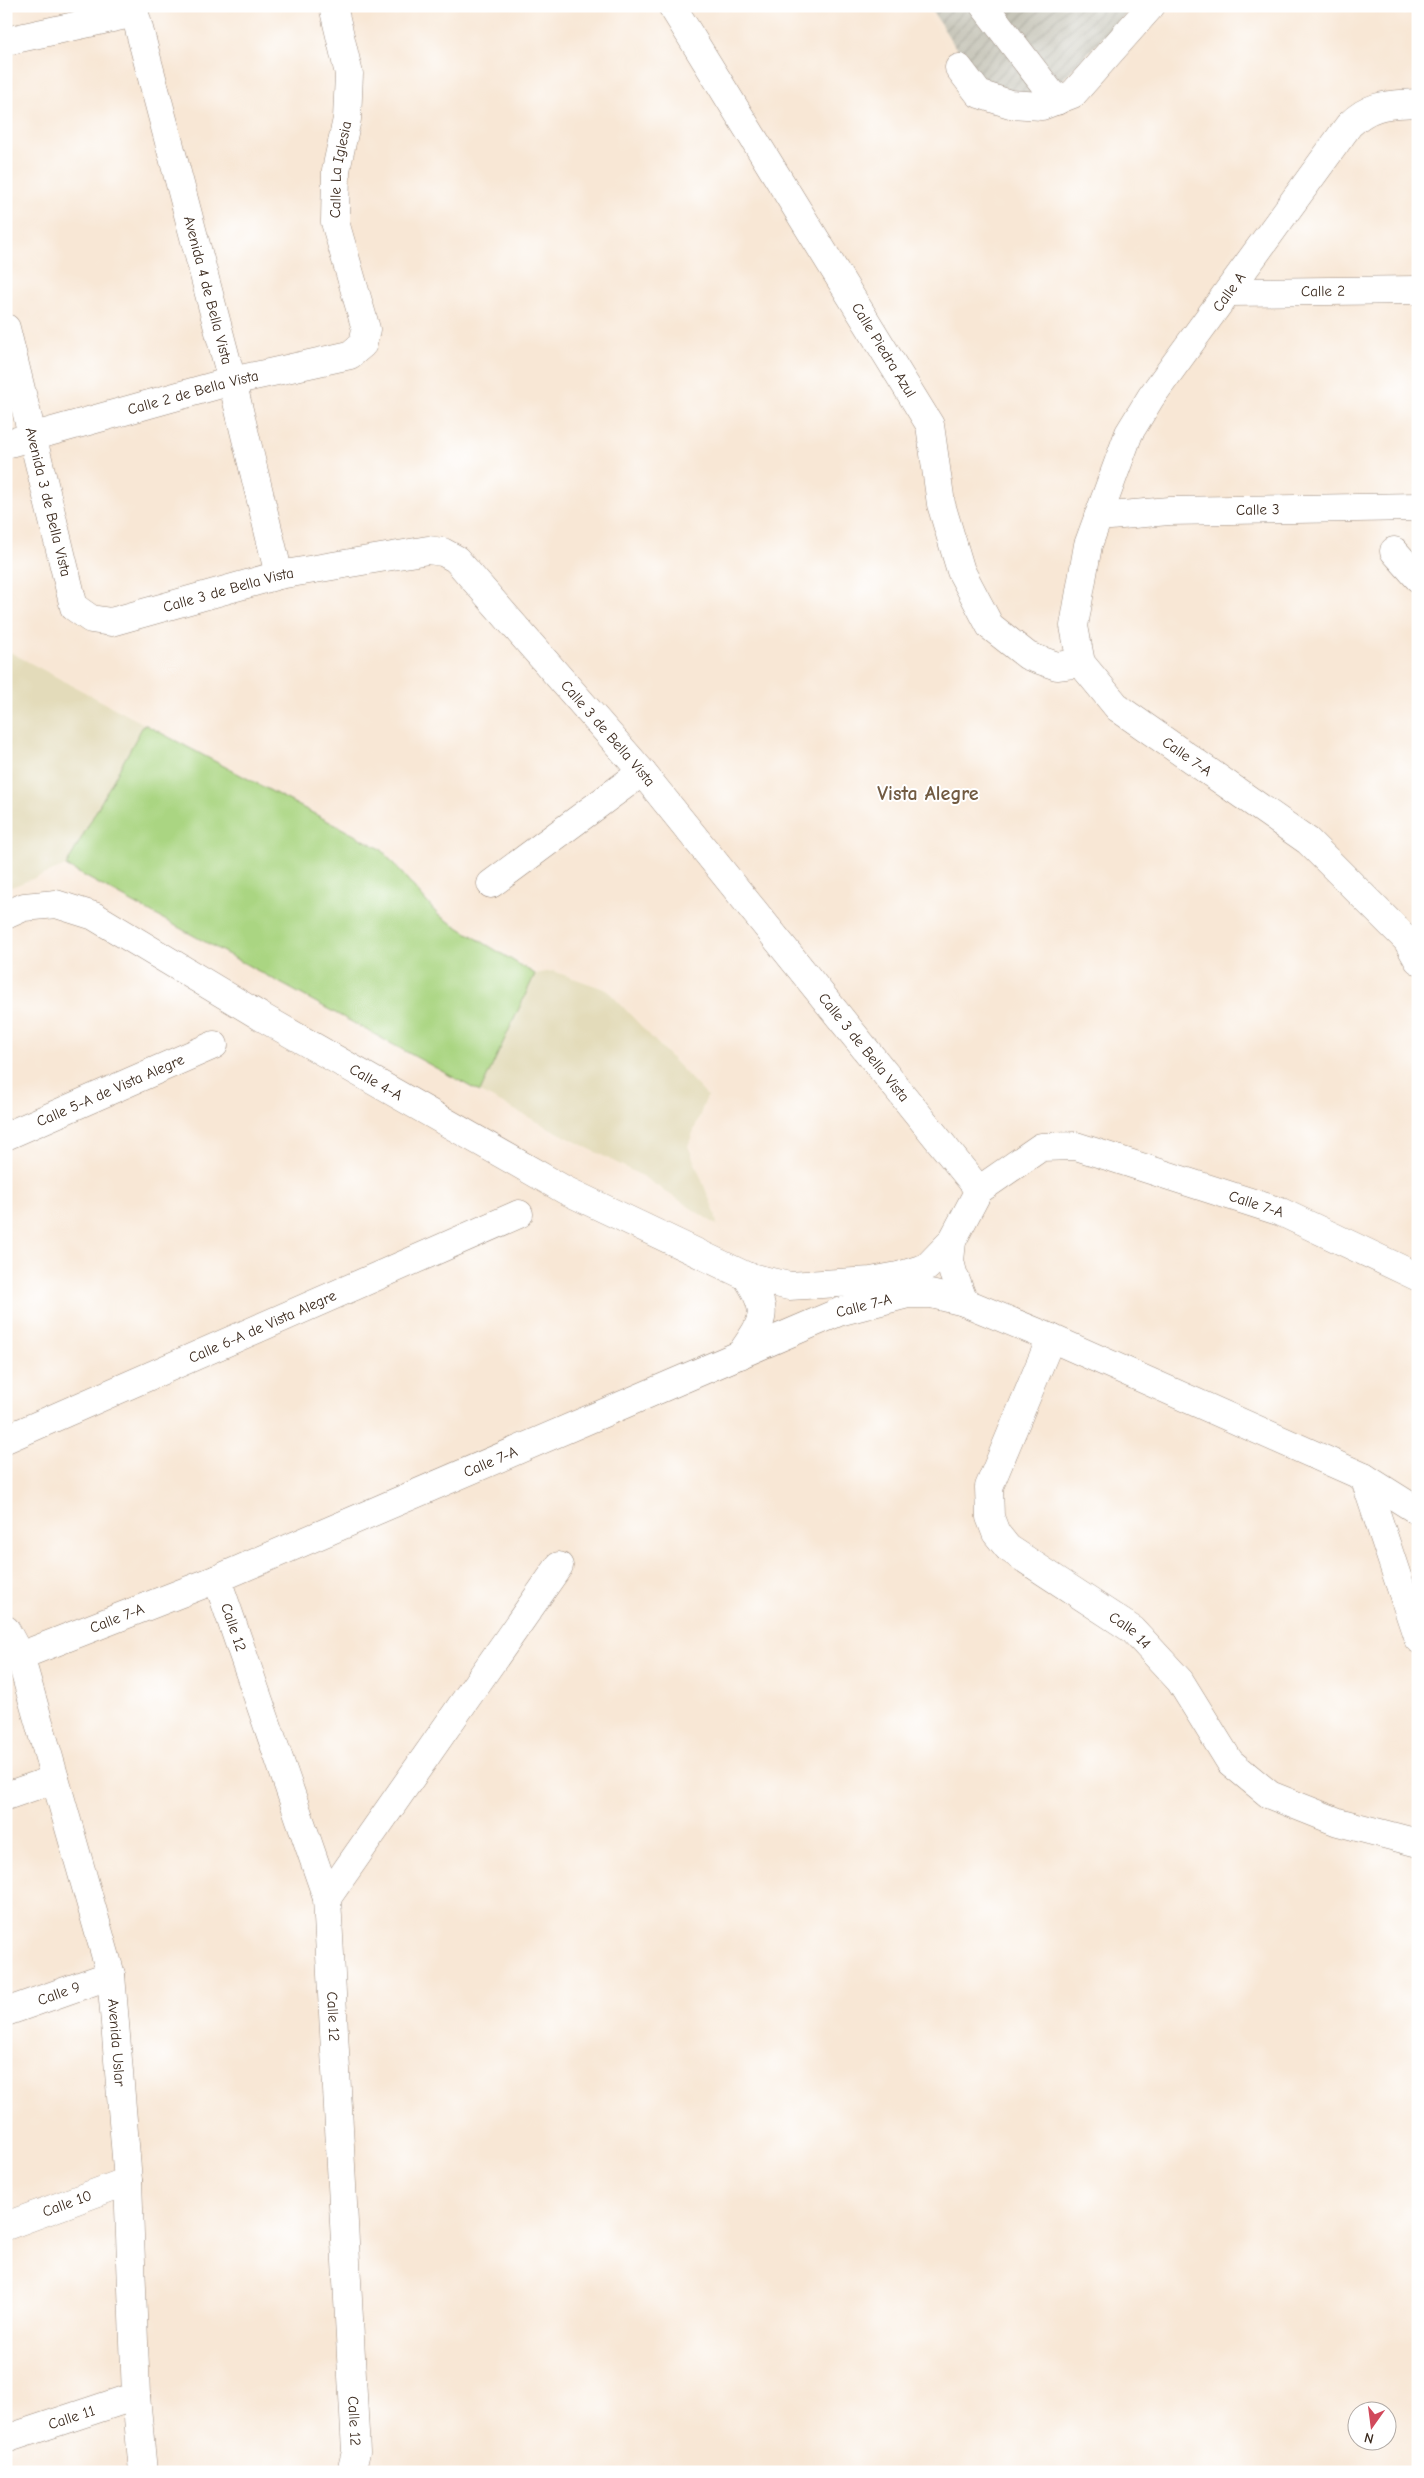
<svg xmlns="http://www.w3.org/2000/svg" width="1424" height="2478" font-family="'Comic Neue',sans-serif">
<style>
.built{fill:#e3dbba}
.industrial{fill:url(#industrial-furrows)}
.garden{fill:#aad582;stroke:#728050}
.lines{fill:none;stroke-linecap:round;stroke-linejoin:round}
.minor-casing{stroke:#9a887a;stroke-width:29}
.minor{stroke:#fff;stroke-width:28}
.labels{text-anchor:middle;stroke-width:4;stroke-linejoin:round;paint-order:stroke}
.street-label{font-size:15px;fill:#3b2a1e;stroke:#fff}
.district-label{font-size:20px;font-weight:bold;fill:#725b42;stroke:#fff}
</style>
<defs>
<pattern id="industrial-furrows" width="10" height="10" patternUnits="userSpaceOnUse" patternTransform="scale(1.25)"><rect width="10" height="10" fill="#c6c5b8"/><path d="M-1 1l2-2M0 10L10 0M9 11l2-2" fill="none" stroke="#aba99e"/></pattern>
</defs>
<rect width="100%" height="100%" fill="#fff"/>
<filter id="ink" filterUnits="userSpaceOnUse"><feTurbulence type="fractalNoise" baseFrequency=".02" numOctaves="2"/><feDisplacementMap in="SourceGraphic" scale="10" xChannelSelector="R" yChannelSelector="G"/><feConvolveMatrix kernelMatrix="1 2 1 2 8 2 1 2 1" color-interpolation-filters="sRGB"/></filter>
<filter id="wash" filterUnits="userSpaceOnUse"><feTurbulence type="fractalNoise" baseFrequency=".0096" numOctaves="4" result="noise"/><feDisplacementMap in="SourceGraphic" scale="20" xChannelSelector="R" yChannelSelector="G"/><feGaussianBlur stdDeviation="1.12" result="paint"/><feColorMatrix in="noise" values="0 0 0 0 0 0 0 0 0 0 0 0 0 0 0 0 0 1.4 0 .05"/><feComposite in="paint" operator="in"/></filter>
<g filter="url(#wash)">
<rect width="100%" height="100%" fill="#f8e7d5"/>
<path class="built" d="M6,650L144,724L66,866L6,889Z
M553,971L607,990L707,1096L688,1146L715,1213L717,1225L642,1176L480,1092L535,974Z"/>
<path class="industrial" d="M929,6H1133L1052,91L1038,101L979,84Z"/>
<path class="garden" d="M144,724L381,849L438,915L535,974L480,1092L66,866Z"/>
</g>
<g filter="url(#ink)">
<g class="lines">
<defs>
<g id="minor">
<path id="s1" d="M133,6L232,381L279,575"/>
<path id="s2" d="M672,6L930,425L941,504L961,571L990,626L1028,656L1057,666L1081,663"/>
<path d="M984,6L1057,101"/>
<path d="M6,41L135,13"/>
<path d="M959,68L979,94L1010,104L1042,106L1073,94L1151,6"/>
<path id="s3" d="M1418,103C1388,105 1372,103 1349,125L1151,397L1129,433L1088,545L1074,626L1081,663L1118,708L1308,841L1407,940L1418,960"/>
<path id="s4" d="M1229,292L1418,290"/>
<path id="s5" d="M6,328L74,607L91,619L111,622L279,575L428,550L443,552L456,559L642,772L979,1190"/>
<path id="s6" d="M6,444L232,381L350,355L363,344L366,329L335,222L336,170L347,119L349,74L333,6"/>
<path id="s7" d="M1098,517L1169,511L1418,507"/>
<path d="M1394,551L1418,578"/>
<path d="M491,884L642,772"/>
<path id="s8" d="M6,915L24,907L56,904L94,916L260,1016L565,1190L746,1276L789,1286L871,1281L898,1276L927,1267L952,1241"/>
<path id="s9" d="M6,1136L214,1045"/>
<path id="s10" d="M964,1302L953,1273L950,1261L952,1241L979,1190L1041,1147L1076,1146L1281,1212L1418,1277"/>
<path id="s11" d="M1051,1338L989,1487L990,1517L996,1533L1008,1548L1133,1630L1180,1681L1230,1762L1270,1795L1338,1822L1418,1843"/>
<path d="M740,1355C764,1320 771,1313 746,1276"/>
<path id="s12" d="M6,1439L519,1214"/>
<path d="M1364,1477L1418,1639"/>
<path id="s13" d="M217,1579L327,1898L356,2452L351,2472"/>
<path id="s14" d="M6,1630L20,1656L111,1975L128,2181L136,2396L143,2472"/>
<path id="s15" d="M20,1656L217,1579L839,1312L908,1294H931L964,1302L1051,1338L1364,1477L1418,1511"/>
<path d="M6,1796L55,1779"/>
<path d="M327,1898L559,1566"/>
<path id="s16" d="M6,2012L111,1975"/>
<path id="s17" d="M6,2226L128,2181"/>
<path id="s18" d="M6,2439L136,2396"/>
</g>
</defs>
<use href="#minor" class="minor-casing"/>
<use href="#minor" class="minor"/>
</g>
</g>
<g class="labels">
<g class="street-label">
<text dy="5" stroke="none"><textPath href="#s6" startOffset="552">Calle La Iglesia</textPath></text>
<text dy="5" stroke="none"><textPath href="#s1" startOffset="294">Avenida 4 de Bella Vista</textPath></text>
<text dy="5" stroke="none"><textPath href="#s4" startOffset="94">Calle 2</textPath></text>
<text transform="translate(1229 292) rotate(-54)" y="5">Calle A</text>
<text dy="5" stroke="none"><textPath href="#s2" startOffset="404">Calle Piedra Azul</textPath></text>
<text dy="5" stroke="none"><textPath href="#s6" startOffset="194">Calle 2 de Bella Vista</textPath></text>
<text dy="5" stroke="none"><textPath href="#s5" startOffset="179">Avenida 3 de Bella Vista</textPath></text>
<text dy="5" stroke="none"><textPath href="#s7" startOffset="160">Calle 3</textPath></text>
<text dy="5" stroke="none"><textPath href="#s5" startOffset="450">Calle 3 de Bella Vista</textPath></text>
<text dy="5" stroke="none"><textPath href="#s5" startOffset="915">Calle 3 de Bella Vista</textPath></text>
<text dy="5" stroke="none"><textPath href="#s3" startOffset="835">Calle 7-A</textPath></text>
<text dy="5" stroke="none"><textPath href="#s5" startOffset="1320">Calle 3 de Bella Vista</textPath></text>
<text dy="5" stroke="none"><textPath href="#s8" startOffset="419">Calle 4-A</textPath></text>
<text dy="5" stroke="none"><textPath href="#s9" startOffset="114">Calle 5-A de Vista Alegre</textPath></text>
<text dy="5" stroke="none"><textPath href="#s10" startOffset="421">Calle 7-A</textPath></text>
<text dy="5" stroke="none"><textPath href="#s15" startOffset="914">Calle 7-A</textPath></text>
<text dy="5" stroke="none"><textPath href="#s12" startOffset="280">Calle 6-A de Vista Alegre</textPath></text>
<text dy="5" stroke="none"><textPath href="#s15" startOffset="509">Calle 7-A</textPath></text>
<text dy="5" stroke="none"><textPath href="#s15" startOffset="104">Calle 7-A</textPath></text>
<text dy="5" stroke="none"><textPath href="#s13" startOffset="51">Calle 12</textPath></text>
<text dy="5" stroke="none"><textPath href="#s11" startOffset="375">Calle 14</textPath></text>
<text dy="5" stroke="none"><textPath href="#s16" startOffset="56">Calle 9</textPath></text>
<text dy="5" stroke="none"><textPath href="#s13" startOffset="456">Calle 12</textPath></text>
<text dy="5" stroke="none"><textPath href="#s14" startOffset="429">Avenida Uslar</textPath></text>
<text dy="5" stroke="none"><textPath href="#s17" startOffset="65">Calle 10</textPath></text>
<text dy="5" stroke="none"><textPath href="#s18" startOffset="69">Calle 11</textPath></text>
<text dy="5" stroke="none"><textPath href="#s13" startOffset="861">Calle 12</textPath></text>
</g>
<g class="district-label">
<text x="928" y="800">Vista Alegre</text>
</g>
</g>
<rect width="1424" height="2478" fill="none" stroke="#fff" stroke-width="25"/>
<g transform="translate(1372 2426) rotate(194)"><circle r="24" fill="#ffffff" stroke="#b1aaa5"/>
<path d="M0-4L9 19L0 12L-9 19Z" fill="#d1495b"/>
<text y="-8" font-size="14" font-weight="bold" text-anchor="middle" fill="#3b2a1e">N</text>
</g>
</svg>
